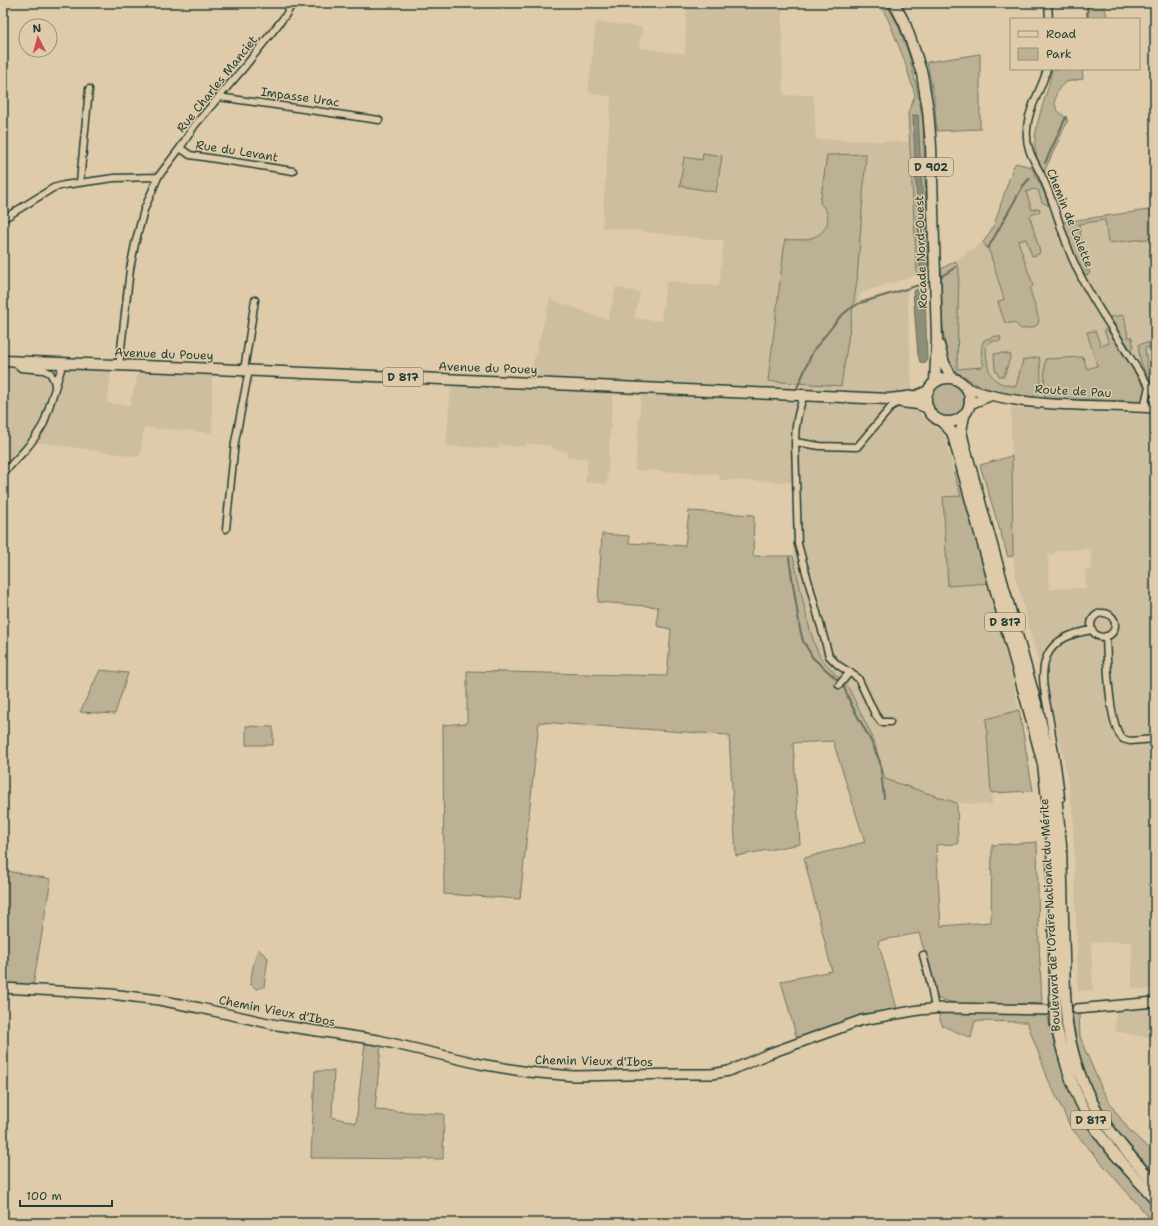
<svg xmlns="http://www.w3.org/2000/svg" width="1158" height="1226" font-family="'Shantell Sans',sans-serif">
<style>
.built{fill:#cdbe9f;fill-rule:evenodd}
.green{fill:#bcb195;stroke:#6e7764}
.water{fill:#8e8f79;stroke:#626e5d}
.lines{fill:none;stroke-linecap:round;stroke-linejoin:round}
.stream{stroke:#626e5d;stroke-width:2}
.street-casing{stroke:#1f3d34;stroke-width:9}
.secondary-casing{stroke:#1f3d34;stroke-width:12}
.primary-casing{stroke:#1f3d34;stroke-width:13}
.street{stroke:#dfcbaa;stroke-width:6}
.secondary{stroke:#dfcbaa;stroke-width:9}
.primary{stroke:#dfcbaa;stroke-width:10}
.primary-bridge-casing{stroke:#1f3d34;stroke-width:13;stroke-linecap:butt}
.primary-bridge{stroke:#dfcbaa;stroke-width:10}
.labels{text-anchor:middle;stroke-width:3;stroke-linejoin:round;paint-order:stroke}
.shield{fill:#dfcbaa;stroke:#596857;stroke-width:1}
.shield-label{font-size:11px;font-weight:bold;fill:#1f3d34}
.street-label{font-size:12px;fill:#1f3d34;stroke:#dfcbaa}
</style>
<rect width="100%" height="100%" fill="#dfcbaa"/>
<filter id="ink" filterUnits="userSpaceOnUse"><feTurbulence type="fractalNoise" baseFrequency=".025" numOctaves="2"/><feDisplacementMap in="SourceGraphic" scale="8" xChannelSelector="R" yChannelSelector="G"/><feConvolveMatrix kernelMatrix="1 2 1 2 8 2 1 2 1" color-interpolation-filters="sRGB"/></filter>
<g filter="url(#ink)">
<path class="built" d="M687,3H782L783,95H814L816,139L910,142L917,275L860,293L858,301L907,288L912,390L910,393L905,394L892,393V411L897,409H916L927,421L942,432L945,437L954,473L961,496L943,498L948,586L990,583L1019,710L986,719L992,805L957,803L885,779L880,759L831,669L820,657L814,643L807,619L793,556L792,482L719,480V474L635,470L641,395L613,394L607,484L585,483L588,459L567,458V451L554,450L551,446L526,443V447L499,445V449L446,446L452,373L530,375L550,299L608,320L616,287L640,293L634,318L661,321L666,281L719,286L724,241L602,227L611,97L588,92L596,22L642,27L639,48L685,54Z
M1026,185L1043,190L1055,223L1155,209V403L1035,398L1006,395L976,385L954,370L945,346L941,269L985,241Z
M3,356L113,360L107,403L130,405L139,370L212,372V433L144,427L140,457L36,442L17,462L3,461Z
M1011,408L1155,415V989H1132V942H1091L1093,990L1078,991L1073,814L1064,759L1053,716L1016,579L1013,556ZM1091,549L1092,569L1085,570L1086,588L1049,589L1048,555L1055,554V551Z
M1155,1008V1039L1115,1031L1116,1011Z"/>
<path class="green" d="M879,3H886L898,25L909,55L918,94L923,120L928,270L917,275L908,113L915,95L904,59L888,19Z
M1086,3H1103L1108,19H1087Z
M980,54V129L937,131L934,98L927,62Z
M1052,69H1082L1083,79C1078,80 1072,80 1067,82C1057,86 1051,102 1058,111C1061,114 1065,117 1068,120L1044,172C1040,164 1036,157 1035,149C1032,127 1049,93 1052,69Z
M703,153L722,156L716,192L680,186L684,157L702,160Z
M866,154L857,281L841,386L768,381L785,240C793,239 803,241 811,238C822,235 830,226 827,214C826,210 823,206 820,203L827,155Z
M1016,163L1031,167L1043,190L1049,206L1042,202L1038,190L1034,189L1026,192L1032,210L1038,208L1040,209L1039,212L1031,215L1030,217L1040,252L1039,254L1032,256L1026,239L1018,241L1033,285L1030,289L1039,320C1038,329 1028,328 1021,329L1015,323H1005L998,302L1004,299L990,253L983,242L985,240L994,225L1013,167Z
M1155,209V238L1108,243L1105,220L1079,224L1086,271H1090L1089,274L1087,275L1084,274L1074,257L1063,222Z
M955,261L959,268L957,369L982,367L984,365C981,357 980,348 984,340L996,336L1001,337L1000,341H992L986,346C987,369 988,385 1016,386L1023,360L1039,357C1041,363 1042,386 1039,392C1037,395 1034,396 1031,397C1004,394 988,393 965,377C961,375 955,372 953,368C940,350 942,292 941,269Z
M1124,315L1128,337H1132L1133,346L1132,349H1130L1110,317Z
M1107,329L1145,387L1143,402L1045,398L1044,394L1045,359L1083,357L1087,369L1097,366L1087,332L1095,331L1101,346L1109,343L1104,330Z
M1149,343L1150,347L1145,348L1148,373L1155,383V388C1146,375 1137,360 1139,344Z
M1003,353L1011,355L1004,376H999L995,369L994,354Z
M930 400a17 17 0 1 1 34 0a17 17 0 1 1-34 0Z
M1012,456L1013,556L1008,557L980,465Z
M958,472L990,583L948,586L943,497L961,496L954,473Z
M689,511L754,515L753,556H793L807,619L814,643L820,657L849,689L873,738L885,779L957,803L958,844L936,845L941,926L991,922L992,845L1037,842L1039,943L1042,1003L998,1005L961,1004L938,999L919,933L878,941L899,1016L862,1024L799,1046L781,981L832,971L804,858L865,842L833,741L793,743L800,844L736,856L729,735L539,722L520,899L444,894L443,725L467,723V671L667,676L671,629L657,626L658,607L598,602L602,534L629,536V543L685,546Z
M100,670L128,673L115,714L80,712Z
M1019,710L1033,791L991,793L986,719Z
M246,726L273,727V745H246Z
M7,871L51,879L33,986L3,983V894Z
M258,949L268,958L264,987L257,989L250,984L254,962Z
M944,1012L1047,1013C1058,1063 1073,1110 1104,1150C1120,1170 1138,1189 1155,1207V1223H1154L1071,1128L1048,1079L1027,1022L975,1021L971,1038L943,1026L940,1020L939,1014Z
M1072,1013H1079L1080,1036L1085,1050L1102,1089L1115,1111L1130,1131L1155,1154V1174C1143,1160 1130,1146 1118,1132C1090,1098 1077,1056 1072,1013Z
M365,1042L381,1045L375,1110L444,1114L443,1159L311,1158L315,1071H334L332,1117L356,1123Z"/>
<path class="water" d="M913,115H918L926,268H920Z
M918,289H925L927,361L923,363L920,362L918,355L913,291Z"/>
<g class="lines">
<path class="stream" d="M1087,3L1088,19
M1045,163L1066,117
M988,248L1023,186L1030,178
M942,276L956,267
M797,388L813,351L839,318L848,310L860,303L929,282
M789,558L800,629L803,641L813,658L843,685L851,704L871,741L880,762L884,798"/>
<defs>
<path id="street" d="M1048,3L1049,19
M1047,69C1042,89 1028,108 1027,129C1025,153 1037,163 1045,183C1056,208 1062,235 1073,260C1086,290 1105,318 1123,346C1133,362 1143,379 1155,394
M219,97L379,120
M180,148L190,155L293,171
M80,182L89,89
M3,219L53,188L64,185L114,178L158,177
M14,362L21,368L44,370L50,373L54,380L55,386
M119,366L130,269L135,244L144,210L158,177L180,148L195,125L246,65L285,16L293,3
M244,370L255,300
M804,395C798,412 795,424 795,442L820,446L857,447L892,406L899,402
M1144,408L1149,386
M795,442L798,544L829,656L838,665L858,678L875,714L881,722H890
M3,473C18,458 34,442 44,423L63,363
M226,529L235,442L249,370
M1091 625a12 12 0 1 1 24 0a12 12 0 1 1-24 0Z
M1106,636C1107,657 1108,727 1123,739L1130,741L1155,739
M839,685L850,672
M1061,798C1059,773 1054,748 1050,722C1047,702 1038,676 1047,656C1055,638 1074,633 1092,630
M923,955L930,981L935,1009"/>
<path id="secondary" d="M967,388C1023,409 1095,404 1155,408
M970,404L990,396
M3,988L111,994L159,1000L200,1008L277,1025L378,1040L480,1064L528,1072L574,1076L681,1074H712L729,1071L768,1054L862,1020L919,1010L943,1008L1046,1010
M1077,1009L1155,1002"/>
<path id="primary" d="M894,3L905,24L914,49L922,74L928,110L931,146L937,338L935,382
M939,345L944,363L952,378
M3,361L170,367L889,399L916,396L928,391
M926 400a22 22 0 1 1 44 0a22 22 0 1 1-44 0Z
M901,402L918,404L928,408
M964,416L961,431L964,444L1039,714L1055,785L1061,845L1065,993
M941,421L952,432L1029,711L1043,764L1052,844L1055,993
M1067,1024C1079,1097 1107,1131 1155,1184
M1056,1025C1063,1054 1070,1084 1085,1111C1103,1144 1130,1171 1155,1199"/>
</defs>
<use href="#street" class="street-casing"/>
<use href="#secondary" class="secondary-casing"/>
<use href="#primary" class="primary-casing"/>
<use href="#street" class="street"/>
<use href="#secondary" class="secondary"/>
<use href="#primary" class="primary"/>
<defs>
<path id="primary-bridge" d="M1055,993L1056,1025
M1065,993L1067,1024"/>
</defs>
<use href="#primary-bridge" class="primary-bridge-casing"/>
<use href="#primary-bridge" class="primary-bridge"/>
</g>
</g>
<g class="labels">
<g class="shield">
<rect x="909" y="158" width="44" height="18" rx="3"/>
<rect x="383" y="368" width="40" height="18" rx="3"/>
<rect x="985" y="613" width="40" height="18" rx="3"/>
<rect x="1071" y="1111" width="40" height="18" rx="3"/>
</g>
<g class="shield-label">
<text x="931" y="171">D 902</text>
<text x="403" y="381">D 817</text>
<text x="1005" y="626">D 817</text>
<text x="1091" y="1124">D 817</text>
</g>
<g class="street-label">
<text transform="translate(217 84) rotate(-51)" y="4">Rue Charles Manciet</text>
<text transform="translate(300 97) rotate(8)" y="4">Impasse Urac</text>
<text transform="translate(237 151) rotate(9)" y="4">Rue du Levant</text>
<text transform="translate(1070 218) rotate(68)" y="4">Chemin de Lalette</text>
<text transform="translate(921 252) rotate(-92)" y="4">Rocade Nord-Ouest</text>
<text transform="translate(164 354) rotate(2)" y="4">Avenue du Pouey</text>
<text transform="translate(488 368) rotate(2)" y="4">Avenue du Pouey</text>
<text transform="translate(1073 391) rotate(3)" y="4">Route de Pau</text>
<text transform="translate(1050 915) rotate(-93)" y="4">Boulevard de l'Ordre National du Mérite</text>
<text transform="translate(277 1011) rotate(11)" y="4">Chemin Vieux d'Ibos</text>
<text transform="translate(594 1061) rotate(1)" y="4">Chemin Vieux d'Ibos</text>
</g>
</g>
<rect width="1158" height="1226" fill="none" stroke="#dfcbaa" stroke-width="16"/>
<rect x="8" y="8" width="1142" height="1210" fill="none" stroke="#1f3d34" stroke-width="1.5" filter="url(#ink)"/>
<rect x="1010" y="18" width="130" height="52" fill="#dfcbaa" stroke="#92927b"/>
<rect x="1018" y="31" width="20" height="6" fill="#dfcbaa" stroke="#92927b"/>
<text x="1046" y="38" font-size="12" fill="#1f3d34">Road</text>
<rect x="1018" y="48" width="20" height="12" fill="#bcb195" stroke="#92927b"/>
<text x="1046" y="58" font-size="12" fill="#1f3d34">Park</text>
<g transform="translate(38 38) rotate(354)"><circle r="19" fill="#dfcbaa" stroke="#92927b"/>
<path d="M0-3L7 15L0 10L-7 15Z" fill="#d1495b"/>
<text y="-6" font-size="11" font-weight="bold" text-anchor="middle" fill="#1f3d34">N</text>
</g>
<path d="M20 1200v6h92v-6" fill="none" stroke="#1f3d34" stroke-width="2"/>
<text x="26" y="1200" font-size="12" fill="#1f3d34" stroke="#dfcbaa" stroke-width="3" paint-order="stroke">100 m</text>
</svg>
